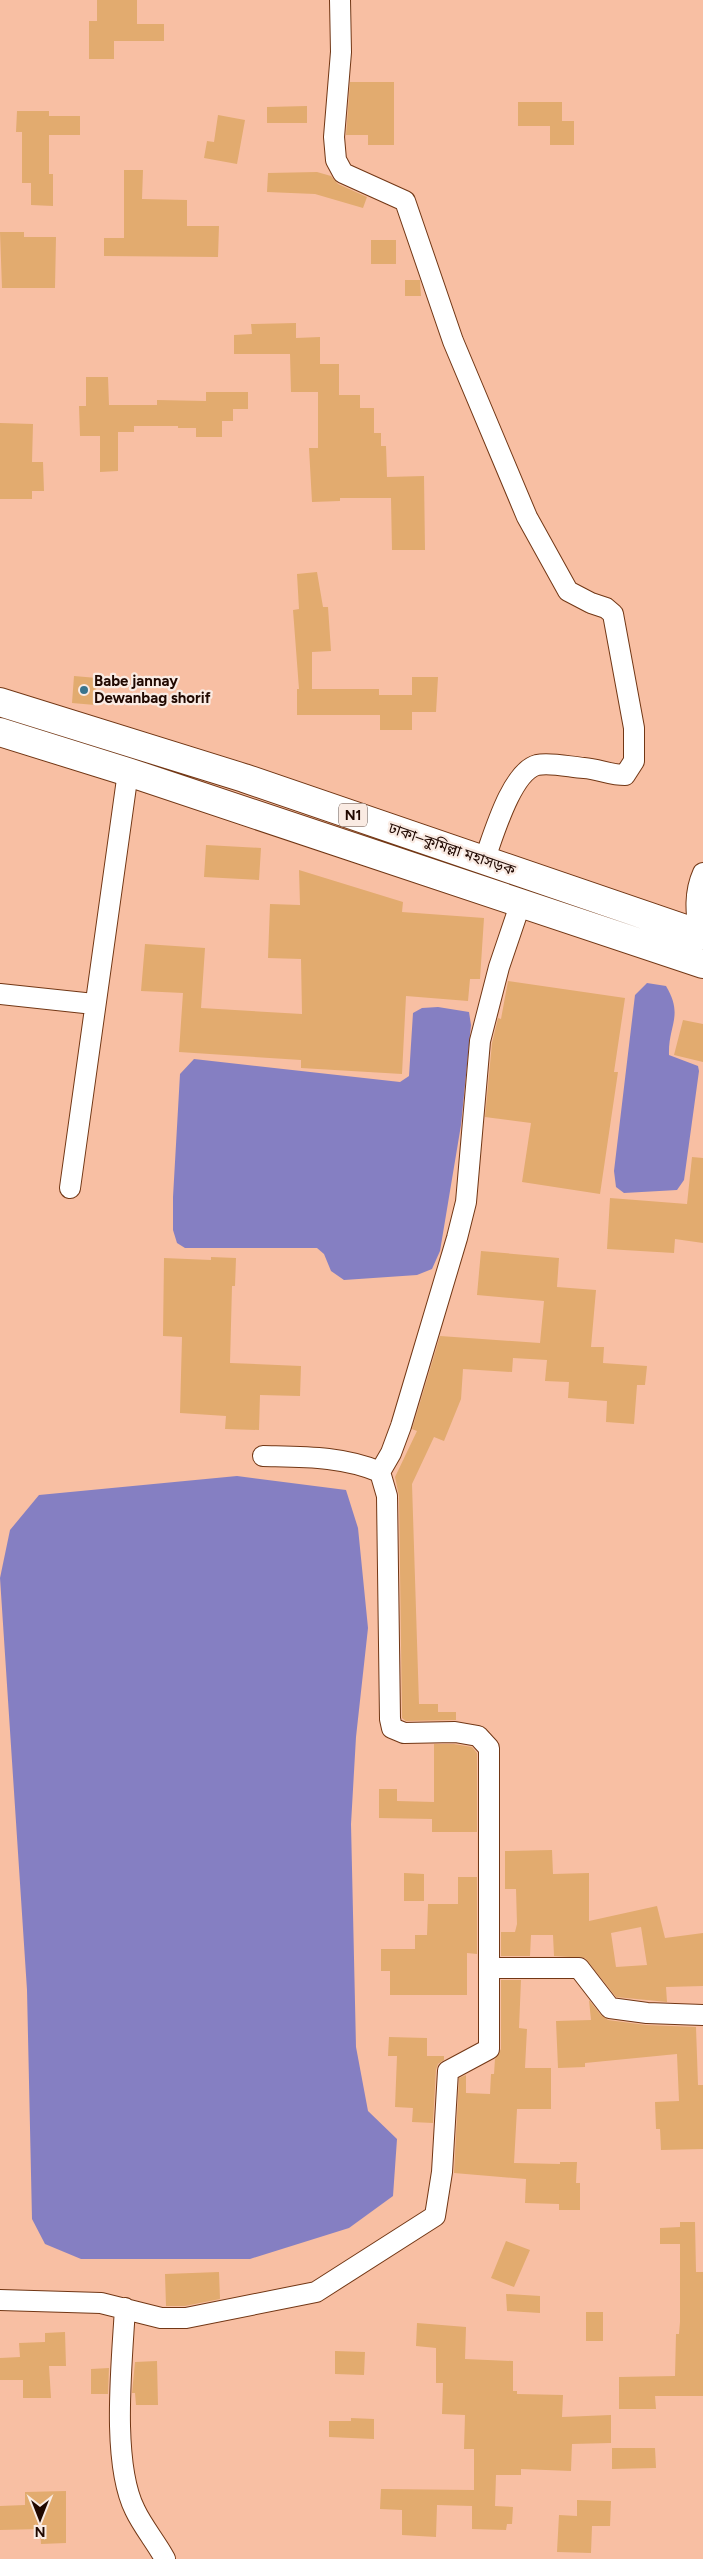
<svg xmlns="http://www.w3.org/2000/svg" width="703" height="2559" font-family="Figtree,'Noto Sans Bengali',sans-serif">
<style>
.water{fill:#857fc2}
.building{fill:#e2ab6f;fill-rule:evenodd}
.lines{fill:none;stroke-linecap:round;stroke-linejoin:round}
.minor-casing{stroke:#723715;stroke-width:22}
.trunk-casing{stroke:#723715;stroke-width:30}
.minor{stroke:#fff;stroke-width:20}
.trunk{stroke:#fff;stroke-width:28}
.poi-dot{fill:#39748c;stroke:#faebe3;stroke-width:2}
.labels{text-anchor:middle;stroke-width:4.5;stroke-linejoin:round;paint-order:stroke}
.shield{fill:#faebe3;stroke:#614c44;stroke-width:1}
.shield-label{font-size:14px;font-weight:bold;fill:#200800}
.poi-label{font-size:15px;font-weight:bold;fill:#200800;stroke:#faebe3;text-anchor:start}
.street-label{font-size:15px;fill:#200800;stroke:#faebe3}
</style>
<rect width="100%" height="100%" fill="#f8bfa3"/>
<path class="water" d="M647,983L666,986C684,1016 668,1025 669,1055L698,1066L699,1071L684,1180L677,1190L624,1193L616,1187L614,1171L635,995Z
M438,1007L469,1012L471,1025L461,1125L440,1251L432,1269L417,1275L344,1280L331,1271L324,1254L317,1248H185L177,1243L173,1230V1197L180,1074L194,1059L400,1082L409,1076L413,1013L422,1008Z
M237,1476L346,1490L358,1528L368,1628L356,1737L351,1824L356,2047L368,2111L397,2139L393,2196L349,2228L250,2259H81L45,2244L32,2219L27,1990L0,1578L10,1530L39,1495Z"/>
<path class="building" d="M97,0H137V24H164V41H114V59H89V21H97Z
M350,82H394V145H368V135H346Z
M518,102H562V121H574V145H550V126H518Z
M307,106V123H267V107Z
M17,111H49V116H80V135H49V174H53V206L31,205V183H22V132H16Z
M218,115L245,120L237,164L204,158L207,141L214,142Z
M124,170H143L142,199L187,200V226H219L218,257L104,256V238H124Z
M317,172L331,176L338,184L367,197L363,208L315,194L267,192L268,173Z
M0,232H24V237H56L55,288H2Z
M371,240H396V264H371Z
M405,280H420L421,296H405Z
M296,323V338L320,337V364H339V395H360V408H374V433H381V446H386L387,477L424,476L425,550H392L391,498H340V501L312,502L309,448H318V392H291L290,354H234V335L252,334L251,324Z
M86,377H108L109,405H157V400L206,401V392H248V409H233V421H222V437H196V428H178V426H134V432H118V471L100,472V436H80L79,406H86Z
M0,423L33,424L32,462H43L44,491H32V499H0Z
M317,572L323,607H328L331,651L312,652V689H379V695H412V677H438L436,712H412V730H380V715H297V689H299L293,610L299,609L297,574Z
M74,676L97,678L95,705L72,703Z
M206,845L261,848L259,880L204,877Z
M299,870L403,902L402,912L484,918L480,979H470L468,1001L406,996L402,1074L301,1068V1060L179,1052L183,993L141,991L145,944L205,948L201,1008L302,1014L301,959L268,958L270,904L300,905Z
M508,981L625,998L614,1072H618L600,1194L522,1182L531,1123L485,1117L492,1043L498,1018L501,1019Z
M683,1020L703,1024V1062L674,1055Z
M692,1157L703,1158V1243L675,1239L674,1253L607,1249L610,1198L687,1204Z
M481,1251L559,1258L557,1287L596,1290L591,1347H604L603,1363L647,1366L645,1385H637L634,1424L606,1422L607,1401L568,1398L569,1382L545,1381L547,1360L513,1358L512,1372L463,1369L461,1399L444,1441L434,1437L412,1484L419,1704H438V1712H456V1720L406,1721L402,1718L399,1496L395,1477L417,1431L412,1429L440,1336L540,1343L544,1301L477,1295Z
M211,1257L236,1258L235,1286H232L230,1363L301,1366L300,1396L260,1395L259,1430L225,1429L226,1416L180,1413L182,1337L163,1336L164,1258L211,1260Z
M434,1744H454L472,1747L477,1753V1832H432V1819L379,1818V1789H397V1801L434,1802Z
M552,1850L553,1874L589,1873V1921L657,1906L665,1938L703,1933V1986L666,1987L667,2002L616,1997L585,1958L554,1956L553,1935H531L530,1956H501V1932H515L517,1924L516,1889H505V1851ZM641,1927L647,1965L616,1967L611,1933Z
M404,1873L424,1874V1901H404Z
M458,1877H477V1954L467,1953V1995H390V1971H381V1949H415V1935H427L428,1904H458Z
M501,1980H529H521L519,2028L527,2029L525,2068H551V2109H517L514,2163L560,2164V2162H577L576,2183H580V2210H559V2204L525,2203L526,2179L454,2173L459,2078L466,2075V2093L490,2094L491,2074H494L495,2059L501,2049Z
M589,2000L601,2015L608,2020L646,2025L696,2027L698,2085H703V2149L661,2150L660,2129H656L655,2102L679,2101L677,2054L585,2063V2067L558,2068L556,2021L591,2020Z
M389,2037L427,2038V2056H444V2060L438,2064L436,2070L433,2123L412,2122L413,2108L395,2107L397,2056H388Z
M680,2222H695L696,2272H703V2396H655L656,2409H619V2377L675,2376L676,2334H679L680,2322V2244H660V2228L680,2227Z
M506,2241L530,2250L514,2287L491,2278Z
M219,2272L220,2299L185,2306H166L165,2274Z
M506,2294L540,2296V2313L507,2311Z
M586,2312H603V2341H586Z
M417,2323L466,2327L465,2359L513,2361V2391H517V2394L563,2395L562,2417L611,2415V2443L572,2444L571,2471L521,2469V2475H496L495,2506L513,2507L512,2524H507L506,2530L472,2529V2506L437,2505L436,2537L402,2535V2510L380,2509L381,2489L474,2490V2449H464L465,2415L442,2414L443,2383H436V2348L416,2346Z
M65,2332L66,2366H49L51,2398H23V2380H0V2358L20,2357L19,2343L45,2342V2333Z
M335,2351L365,2352L364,2375L335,2374Z
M157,2361L158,2405H136L135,2393H132L135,2362Z
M109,2368L108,2394H91V2369Z
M351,2418L374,2419V2439L329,2437V2421H351Z
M612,2448H655L656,2468L612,2469Z
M66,2491V2543L41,2544L40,2529L0,2530V2506L25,2505V2492Z
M577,2500L611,2501L610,2526H592L591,2553L557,2552L559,2515L577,2516Z"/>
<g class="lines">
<defs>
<path id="minor" d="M340,0L341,52L334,137L336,160L343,173L405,201L453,341L527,517L568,591L591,603L606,608L613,614L634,728V761L625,775C611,775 598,769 584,768C570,767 550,762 537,765C511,772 493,837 484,861
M699,933C696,912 694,893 703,873
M0,994L94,1004
M70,1188L128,772
M380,1472L391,1453L401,1426L457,1238L466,1202L480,1041L499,967L521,902
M490,1968H579L610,2008L647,2013L703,2015
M0,2300L101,2303L161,2318H186L316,2292L435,2216L442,2172L448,2071L489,2049V1748L478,1736L455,1732L404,1733L392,1728L390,1719L387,1496L380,1472C342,1456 303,1457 263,1456
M125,2308C122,2362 111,2462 135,2510C143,2527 156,2542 165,2559"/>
<path id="trunk" d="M0,702L244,778L703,935
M0,732L128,772L703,964"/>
</defs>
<use href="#minor" class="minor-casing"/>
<use href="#trunk" class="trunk-casing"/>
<use href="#minor" class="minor"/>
<use href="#trunk" class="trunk"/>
</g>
<circle class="poi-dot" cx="84" cy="690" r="5"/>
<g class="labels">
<rect class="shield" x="339" y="803.5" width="28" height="23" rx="4"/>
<g class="shield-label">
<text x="353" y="820">N1</text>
</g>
<g class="poi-label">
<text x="94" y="686">Babe jannay<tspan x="94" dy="17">Dewanbag shorif</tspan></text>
</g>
<g class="street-label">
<text transform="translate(452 849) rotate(19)" y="5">ঢাকা–কুমিল্লা মহাসড়ক</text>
</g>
</g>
<g transform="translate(40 2519) rotate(180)" stroke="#faebe3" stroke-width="4" paint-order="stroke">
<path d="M0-4L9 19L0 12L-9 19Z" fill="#200800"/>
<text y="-8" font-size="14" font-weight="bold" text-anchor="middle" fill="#200800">N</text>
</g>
</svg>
